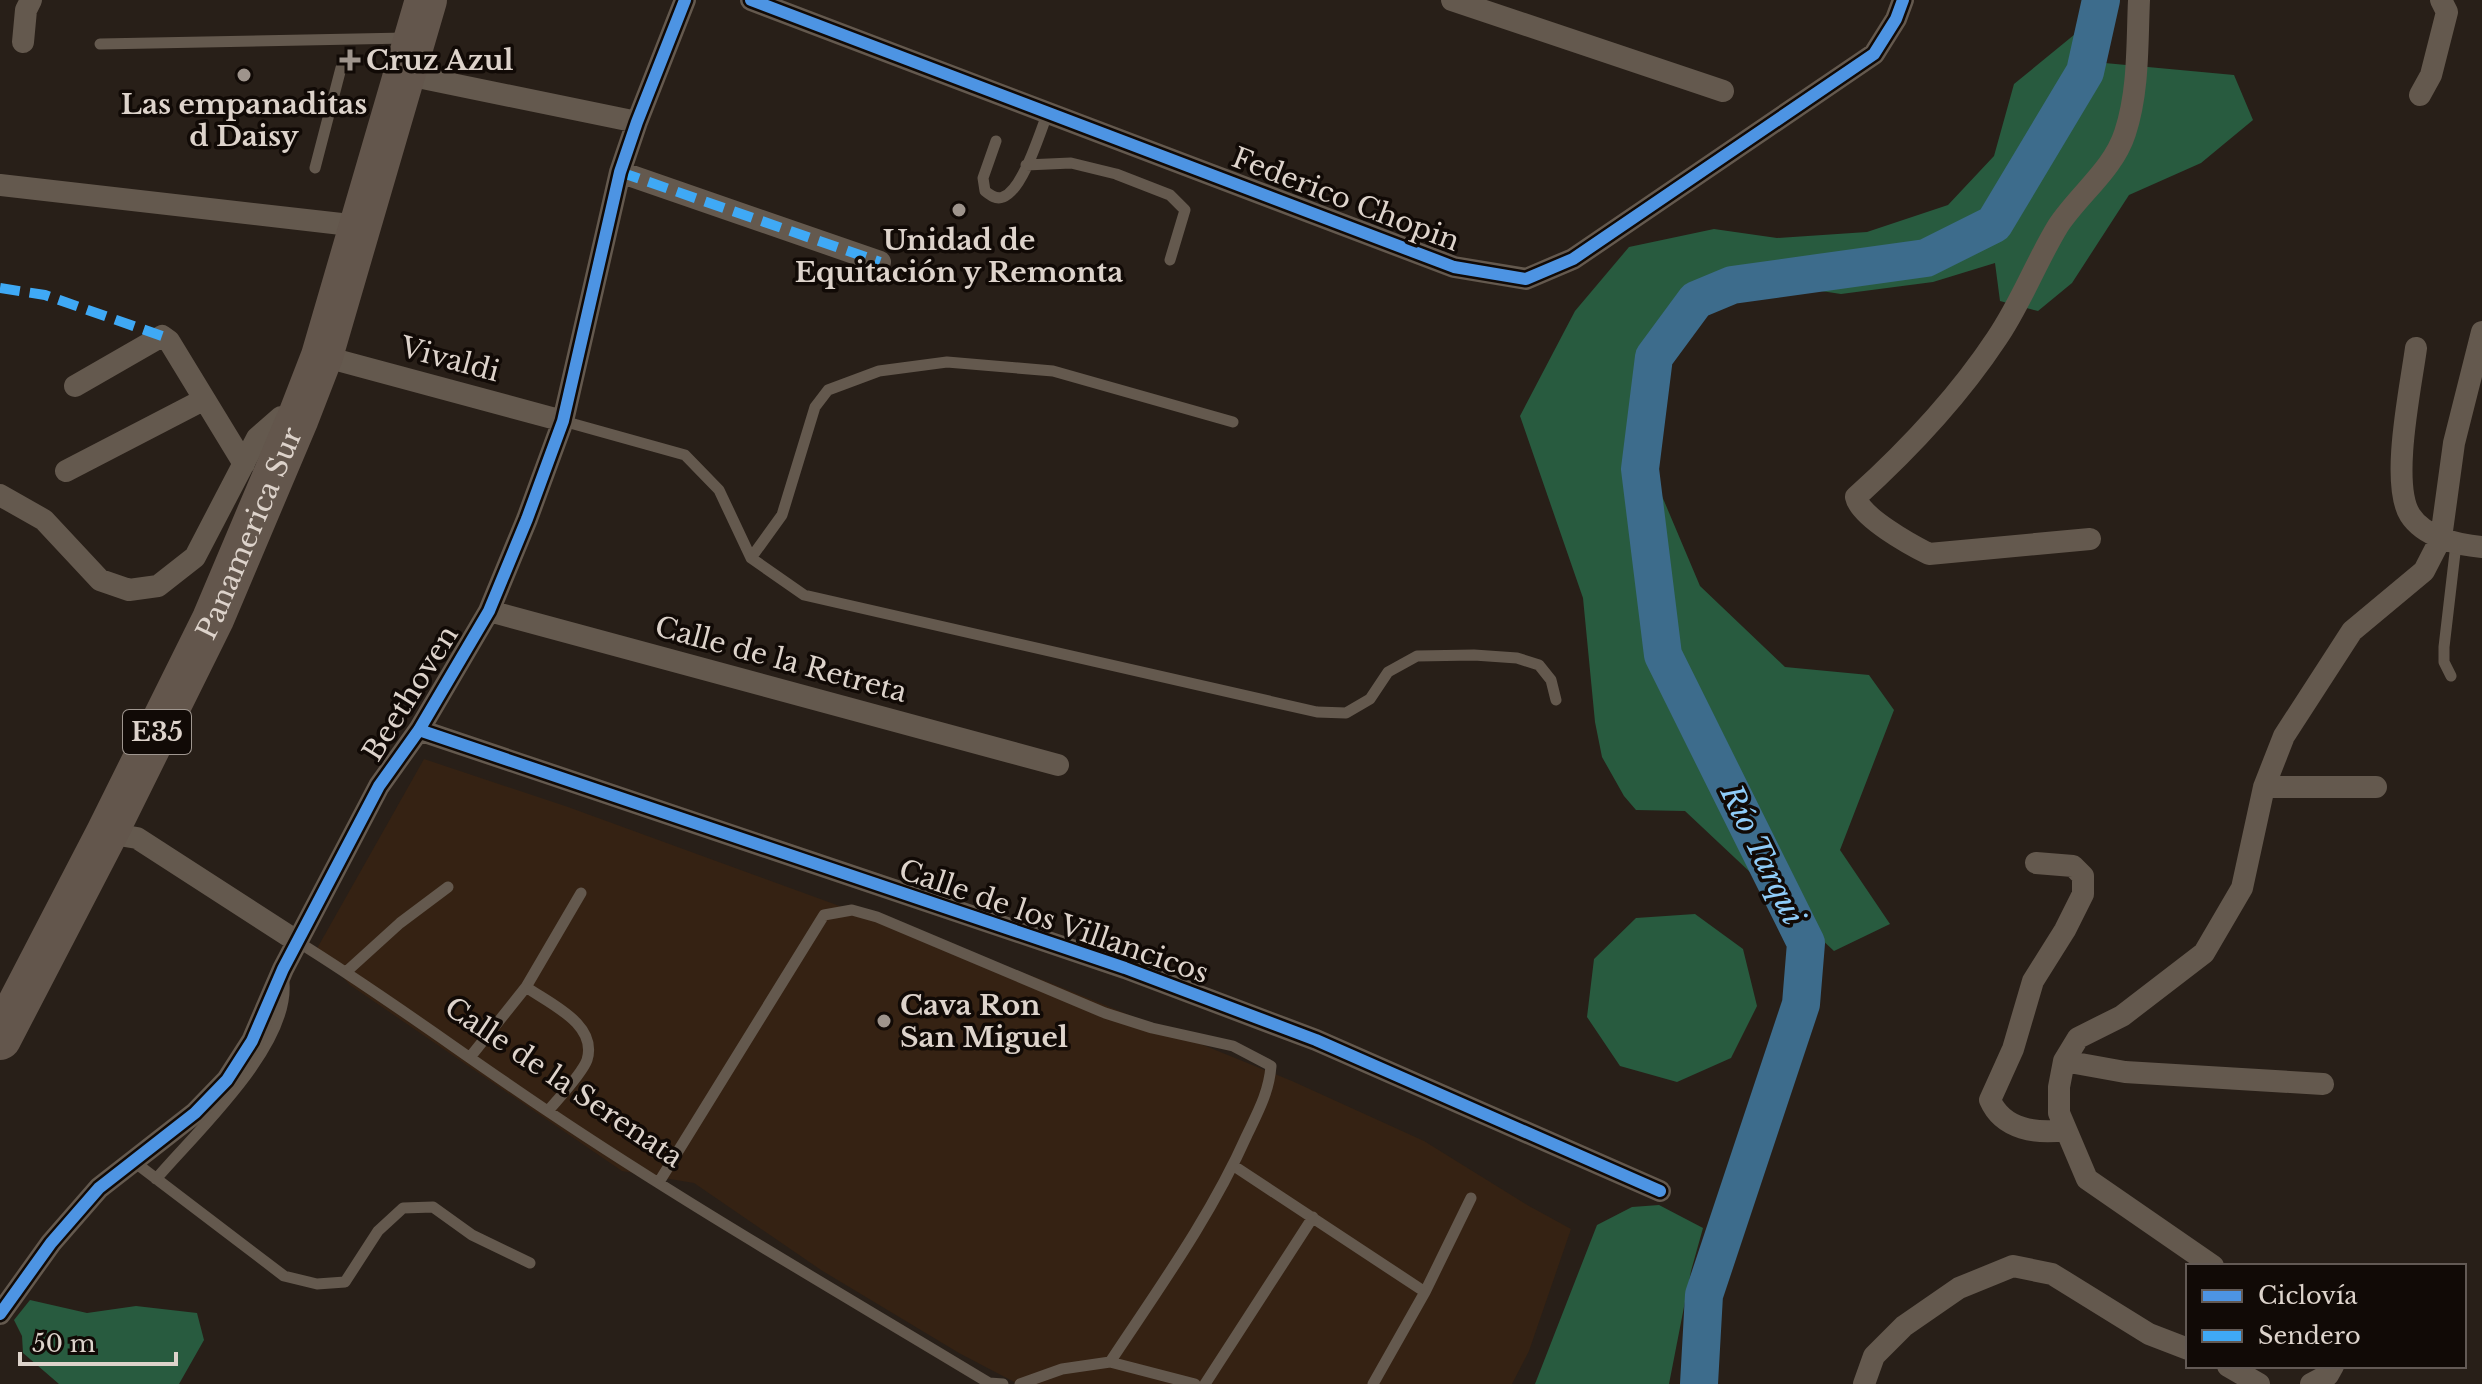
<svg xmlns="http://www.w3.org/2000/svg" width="2482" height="1384" font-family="'Libre Baskerville',serif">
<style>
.built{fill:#352213}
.forest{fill:#285b3f}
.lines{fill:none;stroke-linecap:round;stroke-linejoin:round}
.river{stroke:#3d6c8c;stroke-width:38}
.lane{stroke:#64594e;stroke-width:11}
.street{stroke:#64594e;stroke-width:22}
.highway{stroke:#63564c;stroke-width:42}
.quiet{stroke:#3fa9f5;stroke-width:10;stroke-dasharray:20 10;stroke-linecap:butt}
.cycleway-casing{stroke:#110a06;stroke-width:17}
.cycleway{stroke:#4d94e3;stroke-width:12}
.poi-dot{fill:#9e948c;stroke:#110a06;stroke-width:3}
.labels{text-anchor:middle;stroke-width:7;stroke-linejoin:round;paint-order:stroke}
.shield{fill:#110a06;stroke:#a09790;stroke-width:2}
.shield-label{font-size:26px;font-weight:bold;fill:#ddd3cb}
.poi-label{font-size:28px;font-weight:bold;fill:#ddd3cb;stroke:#110a06;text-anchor:start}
.street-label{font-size:28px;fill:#ddd3cb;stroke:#110a06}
.water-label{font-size:30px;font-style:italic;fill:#8fccf8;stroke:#110a06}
</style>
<rect width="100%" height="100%" fill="#281f18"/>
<path class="built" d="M424,759L568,807L1043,980L1292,1081L1424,1141L1529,1206L1571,1229L1529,1351L1512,1384H1018L959,1353L821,1270L694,1183L622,1171L350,985L327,960L315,952Z"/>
<path class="forest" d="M2080,30L2092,41L2094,62L2234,75L2253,120L2201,163L2129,195L2072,283L2038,311L2000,301L1995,263L1933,282L1841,294L1735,278L1665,311L1641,370L1634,451L1659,489L1700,586L1785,667L1869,675L1894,710L1840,850L1890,924L1834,951L1685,811L1636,810L1624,796L1602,757L1595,722L1583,598L1520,416L1575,311L1629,247L1714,229L1777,238L1867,232L1948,205L1994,156L2014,84Z
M1695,914L1743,949L1757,1006L1731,1058L1677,1082L1620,1066L1587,1017L1594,959L1636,918Z
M1659,1205L1703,1228L1691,1271L1669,1384H1535L1597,1225L1632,1207Z
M30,1300L87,1313L136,1306L197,1313L204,1340L179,1384H59L23,1353L22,1336L14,1320Z"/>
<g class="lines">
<path class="river" d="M1699,1384L1704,1295L1801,1004L1806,943L1663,655L1640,469L1654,357L1696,300L1732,285L1926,258L1994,224L2085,72L2101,0"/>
<path class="lane" d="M100,44L406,38
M996,141L983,178L985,191C990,195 996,200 1003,197C1023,190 1040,132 1048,112
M1026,165L1071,163L1116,174L1170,195L1185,210L1170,260
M315,168L341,68
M563,421L685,455L719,490L751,558L804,595L1317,712L1346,713L1370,699L1388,672L1417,656L1474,655L1517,658L1539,665L1551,680L1556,700
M751,558L782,515L815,407L828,390L879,371L947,362L1053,371L1233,422
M2451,676L2444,662V647L2456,544
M298,942C384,995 465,1056 549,1112C692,1208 842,1294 989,1383L1003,1384
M346,972L400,923L448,887
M526,987C550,1004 598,1024 587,1060C582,1074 558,1099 548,1111
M471,1056L526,987L581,893
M133,1161L284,1276L317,1284L345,1282L378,1231L403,1208L433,1207L472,1235L530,1263
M1234,1166L1425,1292
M156,1179C196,1132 289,1047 284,983
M659,1182L824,915L852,910L877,917L1105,1013L1152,1028L1233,1046L1271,1066C1269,1092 1258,1112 1247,1135C1211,1216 1159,1288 1110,1362
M1020,1384L1062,1369L1110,1362L1195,1384
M1205,1384L1313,1217
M1373,1384L1425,1292L1471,1198"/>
<path class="street" d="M751,0L1454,267L1526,279L1573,259L1874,54L1896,19L1903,0
M1452,0L1723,91
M23,42L26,10L31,0
M403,74L637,122
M2420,95L2431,75L2447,12L2441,0
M620,172L880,262
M0,185L359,226
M2416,348C2411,386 2390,483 2410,515C2424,537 2458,545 2482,547
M322,356L563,421
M75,386L162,336L169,341L244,464
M66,471L203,400
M0,495L44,520L100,580L129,590L158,586L195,557L257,438L281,417L298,418
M2090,539L1929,554C1911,545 1860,517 1856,497C1908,450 1958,397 1997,338C2021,303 2036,262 2058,226C2079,194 2113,170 2125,133C2139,91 2137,43 2139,0
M489,611L1058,765
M419,730L1125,968L1316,1040L1660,1191
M2264,787H2376
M107,833L137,838L298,942
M2036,863L2073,866L2083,876V894L2065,930L2033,981L2013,1049L1990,1100C2003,1130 2037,1134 2066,1130
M2064,1061L2125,1072L2323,1084
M2213,1266L2087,1179L2059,1113V1087L2064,1061L2078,1038L2122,1016L2204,953L2242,888L2264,787L2284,736L2352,631L2424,571L2441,538L2454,443L2482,332
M0,1314L51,1243L99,1188L195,1113L227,1080L252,1041L283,969L379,786L419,730L489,611L527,519L563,421L620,172L637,122L685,0
M2228,1366L2259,1384
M1864,1384L1874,1356L1904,1326L1959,1288L2013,1266L2052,1274L2149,1334L2188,1349
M2311,1384L2328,1375L2333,1366"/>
<path class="highway" id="s1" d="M0,1039L107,833L213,619L298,418L322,356L426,0"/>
<path class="quiet" d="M620,172L880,262
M0,288L45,295L162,336"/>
<defs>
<path id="cycleway" d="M751,0L1454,267L1526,279L1573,259L1874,54L1896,19L1903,0
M419,730L1125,968L1316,1040L1660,1191
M0,1314L51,1243L99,1188L195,1113L227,1080L252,1041L283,969L379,786L419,730L489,611L527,519L563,421L620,172L637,122L685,0"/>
</defs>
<use href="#cycleway" class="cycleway-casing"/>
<use href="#cycleway" class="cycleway"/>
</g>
<g class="poi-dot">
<path d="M346 48h8v8h8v8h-8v8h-8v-8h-8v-8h8z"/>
<circle cx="244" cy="75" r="8"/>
<circle cx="959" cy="210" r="8"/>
<circle cx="884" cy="1021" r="8"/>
</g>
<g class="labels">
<rect class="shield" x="123" y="710" width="68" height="44" rx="6"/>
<g class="shield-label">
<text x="157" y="741">E35</text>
</g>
<g class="poi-label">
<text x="366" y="70">Cruz Azul</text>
<text x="244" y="114" text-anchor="middle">Las empanaditas<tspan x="244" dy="32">d Daisy</tspan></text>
<text x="959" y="250" text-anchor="middle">Unidad de<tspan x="959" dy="32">Equitación y Remonta</tspan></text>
<text x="900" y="1015">Cava Ron<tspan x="900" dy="32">San Miguel</tspan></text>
</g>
<g class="street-label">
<text transform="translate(1346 199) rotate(21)" y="10">Federico Chopin</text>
<text transform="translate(450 359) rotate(15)" y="10">Vivaldi</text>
<text dy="10" stroke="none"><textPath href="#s1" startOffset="564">Panamerica Sur</textPath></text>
<text transform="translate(781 659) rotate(15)" y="10">Calle de la Retreta</text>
<text transform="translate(410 693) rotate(-58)" y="10">Beethoven</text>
<text transform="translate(1054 921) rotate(19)" y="10">Calle de los Villancicos</text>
<text transform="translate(564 1082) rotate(34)" y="10">Calle de la Serenata</text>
</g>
<g class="water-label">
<text transform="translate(1762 855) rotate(64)" y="10">Río Tarqui</text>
</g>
</g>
<rect x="2186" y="1264" width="280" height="104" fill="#110a06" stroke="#635a55" stroke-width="2"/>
<rect x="2202" y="1290" width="40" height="12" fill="#4d94e3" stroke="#635a55" stroke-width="2"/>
<text x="2258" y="1304" font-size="24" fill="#ddd3cb">Ciclovía</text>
<rect x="2202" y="1330" width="40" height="12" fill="#3fa9f5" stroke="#635a55" stroke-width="2"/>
<text x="2258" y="1344" font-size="24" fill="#ddd3cb">Sendero</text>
<path d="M20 1352v12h156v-12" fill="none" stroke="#ddd3cb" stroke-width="4"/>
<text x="32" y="1352" font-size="24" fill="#ddd3cb" stroke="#110a06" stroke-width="6" paint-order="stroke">50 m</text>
</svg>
